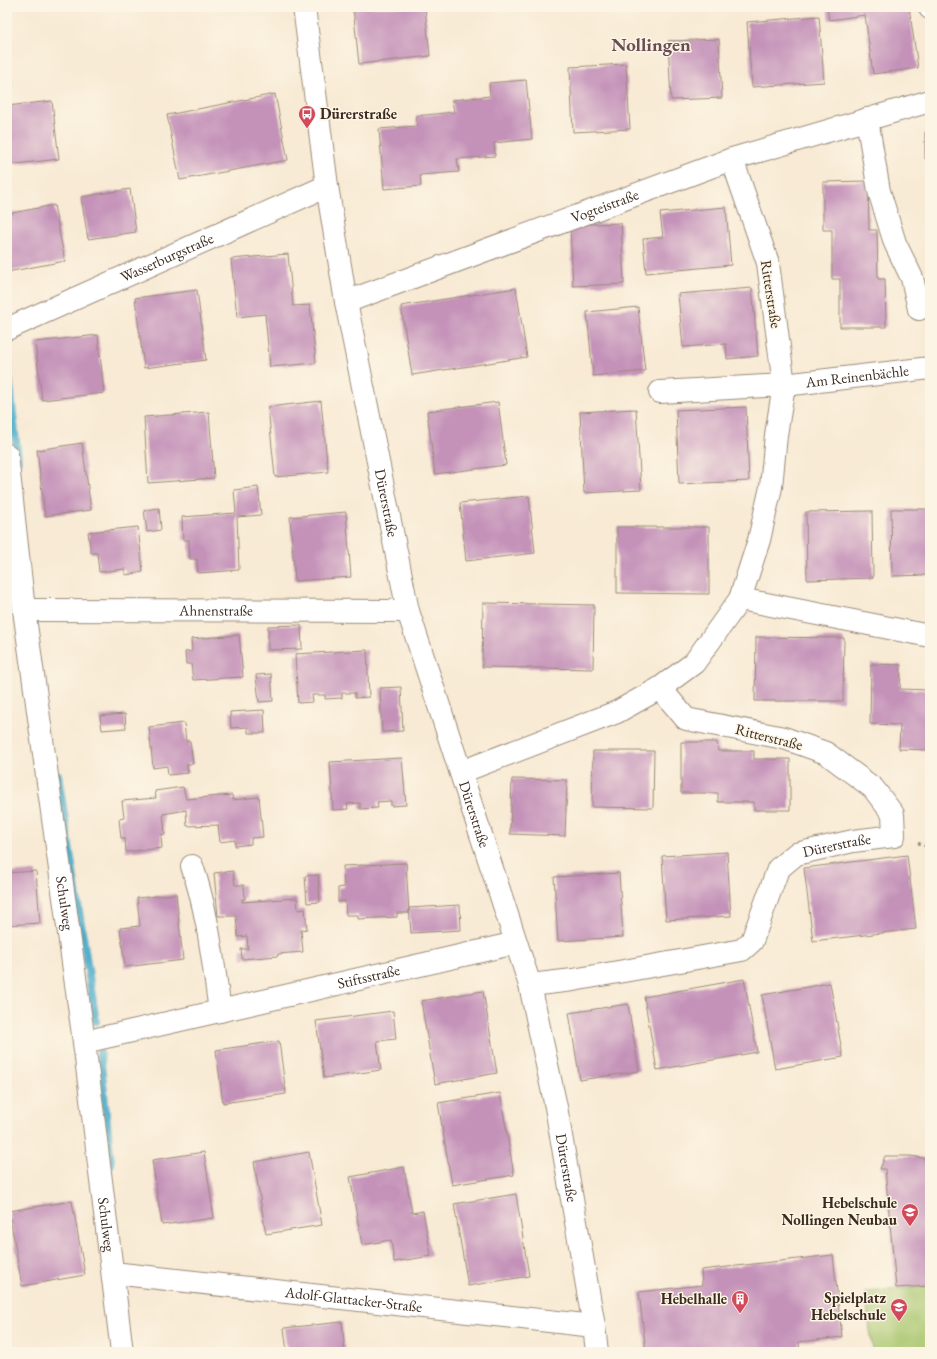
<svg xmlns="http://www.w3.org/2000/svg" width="937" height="1359" font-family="'EB Garamond',serif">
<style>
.green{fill:#a8c66d;stroke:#727846}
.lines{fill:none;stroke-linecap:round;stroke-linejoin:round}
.stream{stroke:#4cadcb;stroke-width:8}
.building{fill:#c492b9}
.minor-casing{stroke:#9a8a79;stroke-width:24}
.path{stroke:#9a8a79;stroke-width:2.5;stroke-dasharray:3 3;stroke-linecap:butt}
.minor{stroke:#fff;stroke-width:22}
.labels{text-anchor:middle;stroke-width:3;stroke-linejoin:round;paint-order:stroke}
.poi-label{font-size:15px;font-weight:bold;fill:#3b2a1e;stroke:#fcf5e5;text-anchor:end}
.street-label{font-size:15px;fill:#3b2a1e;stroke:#fcf5e5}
.district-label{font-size:19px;font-weight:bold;fill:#6b4e54;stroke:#fcf5e5}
</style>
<rect width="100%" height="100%" fill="#fcf5e5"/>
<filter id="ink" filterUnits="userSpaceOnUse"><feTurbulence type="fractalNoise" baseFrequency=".025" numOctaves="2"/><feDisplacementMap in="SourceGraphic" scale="8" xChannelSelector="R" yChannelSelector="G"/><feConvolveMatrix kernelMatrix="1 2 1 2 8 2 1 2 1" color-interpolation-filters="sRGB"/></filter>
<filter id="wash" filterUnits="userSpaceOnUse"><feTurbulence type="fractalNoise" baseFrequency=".012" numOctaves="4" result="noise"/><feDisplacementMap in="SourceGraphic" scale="16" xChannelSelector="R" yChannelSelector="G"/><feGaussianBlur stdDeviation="0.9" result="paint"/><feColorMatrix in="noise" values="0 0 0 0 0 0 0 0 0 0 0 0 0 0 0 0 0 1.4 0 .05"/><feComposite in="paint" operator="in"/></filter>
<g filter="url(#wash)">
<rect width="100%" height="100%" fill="#f8ead4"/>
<path class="green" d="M930,1286V1352H873L865,1292Z"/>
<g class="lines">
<path class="stream" d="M7,360L18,460
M58,775L96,1021
M100,1053L111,1164"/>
</g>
<g id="blocks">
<path class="building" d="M353,7H425L430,56L359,64Z
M827,7H909L918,68L873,74L865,15L829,20Z
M819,16L824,82L752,87L747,22Z
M719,39L722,98L671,100L668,41Z
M7,43H8L12,90H7Z
M626,64L630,129L573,132L570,67Z
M526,80L532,139L494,143L495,156L457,159L459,172L420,175L421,186L384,189L379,129L417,126L416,116L454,112L452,100L490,96L489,83Z
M275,94L288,160L180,180L167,115Z
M52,101L59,159L7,165V106Z
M925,132H930V159H925Z
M868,181L869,230H877L878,279H885L886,327H840V279H832V230H823V182Z
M130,189L136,232L88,239L81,197Z
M54,205L65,261L7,272V214Z
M726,207L731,265L646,273L643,239L663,237L660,213Z
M621,223L624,284L573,286L570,225Z
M288,254L293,306L310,305L316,363L270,367L265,314L237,317L231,259Z
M516,288L527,357L412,375L401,306Z
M752,288L758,356L727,359L726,344L683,347L678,294Z
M197,290L206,360L144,368L135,298Z
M638,307L645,371L593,376L587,312Z
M98,335L104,393L42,400L35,342Z
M321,401L328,472L275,477L268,407Z
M498,402L506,465L435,474L427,411Z
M746,407L749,481L679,484L676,410Z
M636,409L641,490L584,493L580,412Z
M209,412L214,478L148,483L144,417Z
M82,443L91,510L45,516L37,450Z
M258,487L261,515L237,517L239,570L198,573L197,559H190L189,540H183L182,517L236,513L234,490Z
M529,496L535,553L466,561L460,503Z
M159,508L161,530L147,532L144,510Z
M891,509H930V575L892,576Z
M872,511L873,578L807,580L806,512Z
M346,512L351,577L295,581L290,517Z
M138,527L143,572L125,575V569L99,572L97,553H91L88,532Z
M617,527H709V594L617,593Z
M483,603L594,605L593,669L482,667Z
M301,625L302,649L268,650V626Z
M239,635L243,677L193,680L191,664H186L185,652L192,651L191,639Z
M756,637L844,638L843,701H755Z
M367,650L369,697L355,698V693H342V698L325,699V695H312L313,702L298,703L295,654Z
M871,664L901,665L900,689L929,690L930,760H928V750L899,749L900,725L870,724Z
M271,674L273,701L259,702L256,675Z
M401,687L403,731L382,732L380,688Z
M264,710L265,733H248V727L231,728L230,712Z
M125,714L126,728L102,730L100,716Z
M184,723L186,741H190L193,764H187L188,773L168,775L167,766L153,768L149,727Z
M681,742H717L718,751H754V759H790V810H754V802H718V793H681Z
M593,751H654L653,808L592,807Z
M402,758L406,805L391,806V801L377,802L378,808L360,809V803L347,804L348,809L333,810L330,762Z
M7,761L9,771H7Z
M512,779L567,780L565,836L510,834Z
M183,787L186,799L232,795L233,800L259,797L263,837L251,838V844L235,846V840L220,842L218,825L187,826L186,810L163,814L165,834L161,835L162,848L126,852L125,838H121L119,819L124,818L122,801L156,798L155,791Z
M727,852L731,916L666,920L662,856Z
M907,855L916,929L813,941L804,868Z
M406,863L409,913H397V917L358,919V915H346L345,901L338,902V888L344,887L343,866Z
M36,871L40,923L7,925V873Z
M233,871L235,885H244L245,899H242V902L297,898L298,910L305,909L307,929L301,930L303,952L278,954V956L242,959L241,949H248L247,936L238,937L236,916H218L214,873Z
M619,873L623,937L558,941L554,877Z
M318,875L320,902L307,903L305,876Z
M176,894L183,960L125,967L120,928L140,926L137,898Z
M460,905L461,930L411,933L409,908Z
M744,979L757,1052L657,1070L644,997Z
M830,983L843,1057L775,1069L762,995Z
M483,991L497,1073L435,1084L421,1001Z
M628,1004L639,1071L580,1080L569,1013Z
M393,1011L396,1039L377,1041L381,1070L324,1078L316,1021Z
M279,1041L286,1094L223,1103L216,1050Z
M500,1093L514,1175L452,1185L438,1103Z
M204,1152L214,1218L162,1225L152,1160Z
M309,1152L322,1225L266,1234L254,1162Z
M885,1156H910L930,1159V1286L896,1288L885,1169H880Z
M404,1167L412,1213L423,1211L431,1256L394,1262L391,1240L362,1245L350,1177Z
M516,1194L529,1276L468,1286L454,1204Z
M72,1201L85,1275L22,1286L9,1211Z
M833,1255L842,1337L799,1342L800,1352H646L639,1292L702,1285L701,1270Z
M342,1322L345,1352H287L284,1328Z"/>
</g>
</g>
<g filter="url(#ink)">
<use href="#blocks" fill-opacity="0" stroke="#9a8a79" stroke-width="1"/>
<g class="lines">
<defs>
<g id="minor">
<path id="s1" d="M304,7L327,186L346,302L408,611L530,985L556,1107L594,1326L597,1352"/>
<path d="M930,7V8"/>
<path d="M867,119L879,191L895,243L912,278L919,309"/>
<path id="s2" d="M346,302L732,159L930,101"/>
<path id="s3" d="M7,329L327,186"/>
<path id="s4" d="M660,392L784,385L930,368"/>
<path id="s5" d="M7,455L24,610L84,1042L122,1352"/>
<path d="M740,599L930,636"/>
<path id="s6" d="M24,610L408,611"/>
<path d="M461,772L617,712L660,688L694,663L740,599L759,540L771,487L776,435L784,385L768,263L732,159"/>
<path d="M192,866C208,912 213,962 220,1011"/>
<path id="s7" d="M530,985L573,980L742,950L752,941L778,869L796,854L853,841L894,836L893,814L873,788L826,753L784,738L686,719L660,688"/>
<path id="s8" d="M84,1042L516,943"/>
<path id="s9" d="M113,1273L594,1326"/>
</g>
</defs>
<use href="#minor" class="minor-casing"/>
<path class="path" d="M918,843L930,848"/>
<use href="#minor" class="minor"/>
</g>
</g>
<defs>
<symbol id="bus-pin" viewBox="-11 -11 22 30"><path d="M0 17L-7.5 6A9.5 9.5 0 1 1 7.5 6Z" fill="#d1495b" stroke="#fcf5e5"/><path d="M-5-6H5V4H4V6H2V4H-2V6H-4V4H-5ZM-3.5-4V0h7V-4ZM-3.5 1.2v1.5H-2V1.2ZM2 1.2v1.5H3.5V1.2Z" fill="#fff"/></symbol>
<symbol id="school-pin" viewBox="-11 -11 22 30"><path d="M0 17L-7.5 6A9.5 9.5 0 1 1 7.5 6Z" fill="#d1495b" stroke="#fcf5e5"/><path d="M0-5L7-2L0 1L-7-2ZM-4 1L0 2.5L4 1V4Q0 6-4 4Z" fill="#fff"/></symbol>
<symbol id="building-pin" viewBox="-11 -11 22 30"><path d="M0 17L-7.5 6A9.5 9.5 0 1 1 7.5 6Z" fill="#d1495b" stroke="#fcf5e5"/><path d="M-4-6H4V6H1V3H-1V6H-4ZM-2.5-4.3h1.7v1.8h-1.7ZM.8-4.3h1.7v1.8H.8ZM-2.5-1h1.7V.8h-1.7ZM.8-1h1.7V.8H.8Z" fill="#fff"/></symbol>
</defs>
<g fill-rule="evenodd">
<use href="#bus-pin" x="297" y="104" width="20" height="27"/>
<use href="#school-pin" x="900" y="1202" width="20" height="27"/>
<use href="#building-pin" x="730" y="1289" width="20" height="27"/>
<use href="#school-pin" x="889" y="1297" width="20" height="27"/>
</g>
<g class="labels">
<g class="poi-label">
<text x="320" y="119" text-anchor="start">Dürerstraße</text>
<text x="897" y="1208">Hebelschule<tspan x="897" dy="17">Nollingen Neubau</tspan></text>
<text x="886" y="1303">Spielplatz<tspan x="886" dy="17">Hebelschule</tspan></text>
<text x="727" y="1304">Hebelhalle</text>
</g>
<g class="street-label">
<text dy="5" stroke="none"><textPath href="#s2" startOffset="276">Vogteistraße</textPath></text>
<text dy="5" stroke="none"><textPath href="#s3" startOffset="175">Wasserburgstraße</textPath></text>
<text transform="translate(771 294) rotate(81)" y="5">Ritterstraße</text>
<text dy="5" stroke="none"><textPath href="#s4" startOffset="198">Am Reinenbächle</textPath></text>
<text dy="5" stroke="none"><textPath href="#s1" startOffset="503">Dürerstraße</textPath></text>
<text dy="5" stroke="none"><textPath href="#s6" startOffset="192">Ahnenstraße</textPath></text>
<text transform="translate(769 737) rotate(14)" y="5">Ritterstraße</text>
<text dy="5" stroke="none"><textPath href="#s1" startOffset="827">Dürerstraße</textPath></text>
<text dy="5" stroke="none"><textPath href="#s7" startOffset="370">Dürerstraße</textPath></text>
<text dy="5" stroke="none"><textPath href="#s5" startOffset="452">Schulweg</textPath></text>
<text dy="5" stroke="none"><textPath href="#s8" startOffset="292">Stiftsstraße</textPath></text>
<text dy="5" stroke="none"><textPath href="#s1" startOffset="1193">Dürerstraße</textPath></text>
<text dy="5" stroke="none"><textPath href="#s5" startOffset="776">Schulweg</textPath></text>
<text dy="5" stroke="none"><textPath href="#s9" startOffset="242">Adolf-Glattacker-Straße</textPath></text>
</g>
<g class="district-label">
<text x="651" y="51">Nollingen</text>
</g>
</g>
<rect width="937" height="1359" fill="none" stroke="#fcf5e5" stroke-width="24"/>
</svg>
